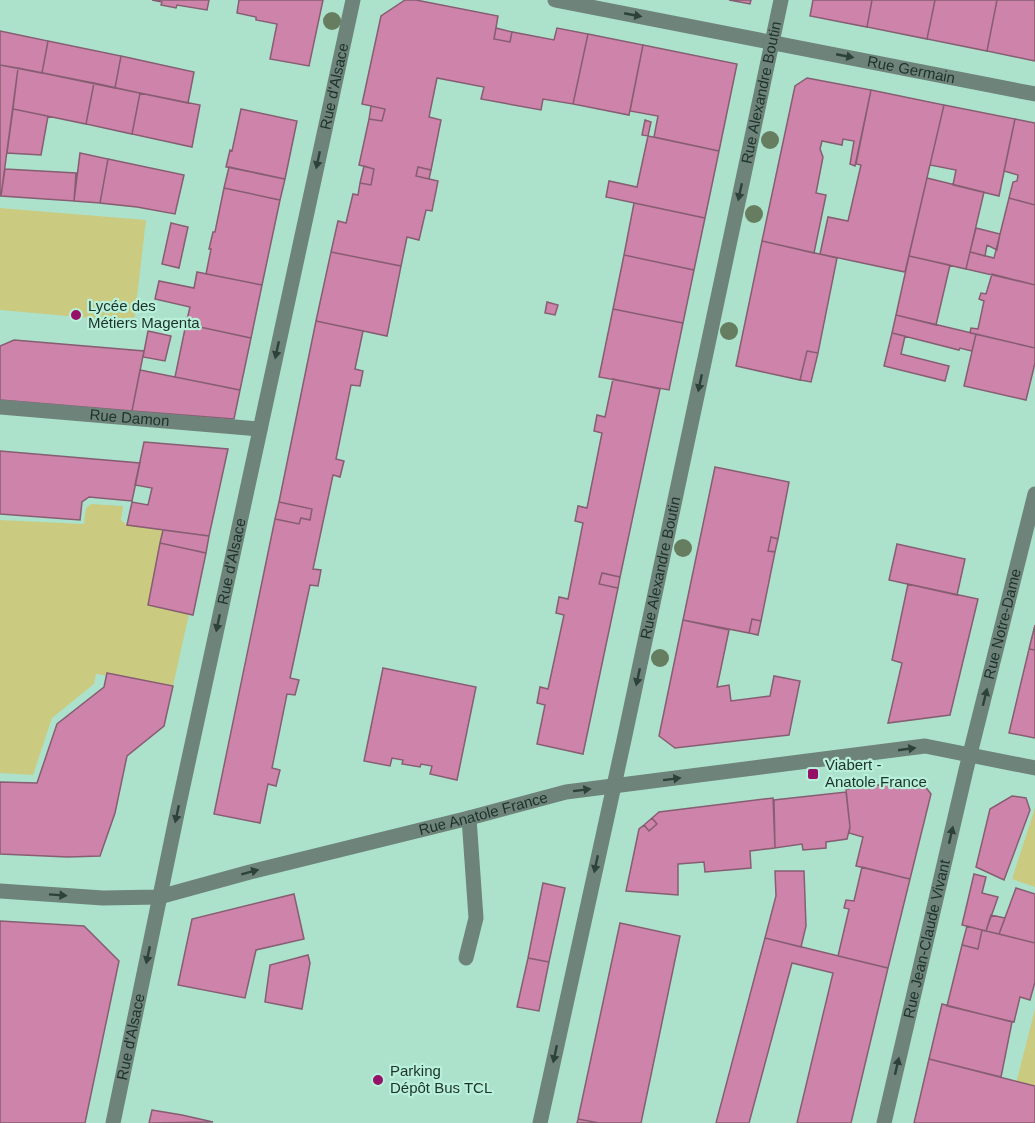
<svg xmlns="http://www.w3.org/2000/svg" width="1035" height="1123" font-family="Helvetica,sans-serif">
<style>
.green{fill:#cbca81}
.building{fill:#ce84aa;stroke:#875d72;stroke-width:1.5}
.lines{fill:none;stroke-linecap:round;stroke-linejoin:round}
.minor{stroke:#6e837a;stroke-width:15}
.tree{fill:#667d60}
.oneway{fill:#2c423a}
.poi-dot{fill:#951067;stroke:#b9f0d9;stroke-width:2}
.labels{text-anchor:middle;stroke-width:4.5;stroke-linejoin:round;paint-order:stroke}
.street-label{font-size:15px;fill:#1c322a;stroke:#b9f0d9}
.poi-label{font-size:15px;fill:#1c322a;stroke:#b9f0d9;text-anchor:start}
</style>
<rect width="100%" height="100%" fill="#ace2cc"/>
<path class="green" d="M0,208L146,220L134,322L0,310Z
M91,504L123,506L121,520L127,525L163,530L148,605L189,614L173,686L96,674L94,684L52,718L33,775L0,773V520L84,524L86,508Z
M1035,808V887L1012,879Z
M1035,1009V1123H1006Z"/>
<path class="building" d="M152,0H209L207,10L177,5L176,8L161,5L162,2Z
M239,0H323L309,66L270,59L277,24L256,20V17L237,13Z
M405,0H416L498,16L494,39L510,42L512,32L554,40L557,28L588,34L573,104L543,99L541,110L481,99L484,87L437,78L429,117L441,120L431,170L418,167L416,176L438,181L432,211L426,210L419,240L407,237L401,266L331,252L338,221L346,223L353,194L358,195L360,183L371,185L374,169L359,165L369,119L382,121L385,109L362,104L381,16Z
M729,0H751L750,4Z
M813,0H872L867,27L810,16Z
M872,0H935L927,39L867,27Z
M935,0H997L987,51L927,39Z
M997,0H1035V61L987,51Z
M496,28L512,32L510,42L494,39Z
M0,31L48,41L42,73L0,65Z
M588,34L643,45L629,115L573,104Z
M48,41L121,56L115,88L42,73Z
M643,45L737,64L719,151L654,137L658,116L630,111Z
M121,56L194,72L188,103L115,88Z
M0,65L18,68L1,196H0Z
M18,68L94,83L86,124L13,109Z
M807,78L871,90L855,166L850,164L854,141L843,139L842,145L822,141L820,149L823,157L816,193L826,195L814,253L762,241L795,86Z
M94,83L140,93L132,134L86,124Z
M871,90L944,105L905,272L820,254L828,217L848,221L861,165L856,164Z
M140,93L200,105L192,147L132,134Z
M944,105L1015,119L999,196L953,185L956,170L930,165Z
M371,106L385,109L382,121L369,119Z
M13,109L48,116L41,155L7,153Z
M241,109L297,121L285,179L226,167L230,150L232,151Z
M1015,119L1035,123V205L1009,198L1013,182L1017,181L1018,175L1004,171Z
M645,120L651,122L648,136L642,135Z
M648,136L719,151L705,218L606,197L609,181L637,187Z
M80,153L108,159L100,203L74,201Z
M108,159L184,175L175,214L137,207L100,203Z
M364,166L374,169L371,185L360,183Z
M229,167L285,179L280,200L224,188Z
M418,167L431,170L429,179L416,176Z
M5,169L76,173L74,201L1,196Z
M927,178L984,192L966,269L909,256Z
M224,188L280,200L262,285L206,274L211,249H209L213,232H215Z
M1009,198L1035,205V285L966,269L970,252L994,258Z
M634,203L705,218L694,270L624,255Z
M171,223L188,227L179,268L162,264Z
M976,228L1000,234L997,250L987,245L985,256L970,252Z
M762,241L837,258L818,353L807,351L800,380L736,366Z
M331,252L401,266L387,336L316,321Z
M624,255L694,270L683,323L613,309Z
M909,256L950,265L936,325L896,315Z
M197,272L262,285L251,338L186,324L190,307L155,299L159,281L194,288Z
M992,274L1035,285V348L970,333L971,328L978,329L984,301L979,299L981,293L986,294Z
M547,302L558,305L555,315L545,313Z
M613,309L683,323L669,390L599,377Z
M896,315L976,334L972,351L960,348L959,350L892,333Z
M316,321L363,331L355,369L363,371L360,386L351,385L336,459L344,461L340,477L333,475L313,569L321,570L318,586L310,585L290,678L299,680L295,695L287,694L272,768L280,770L276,786L268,784L260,823L214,814L275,519L299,524L301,518L310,520L312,509L279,502Z
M186,324L251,338L240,390L175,377Z
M148,331L171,336L165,361L143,357Z
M892,333L905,336L901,354L949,366L945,381L884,366Z
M976,334L1035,348V363L1026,400L964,386Z
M14,340L144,351L132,411L0,400V346Z
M807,351L818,353L811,382L800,380Z
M140,370L240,390L234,419L132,411Z
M613,379L660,389L620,577L602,573L599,584L618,588L583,754L537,744L545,705L537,703L540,687L548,689L564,615L556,613L559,597L568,599L583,523L575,521L578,506L587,508L602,433L594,431L597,415L605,417Z
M144,442L228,449L209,536L127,525L132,502L148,505L152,488L135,485Z
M0,451L140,463L132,501L89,497L82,502L80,520L0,514Z
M715,467L789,482L778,539L771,537L768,551L775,552L761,621L752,619L749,633L683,620Z
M279,502L312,509L310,520L301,518L299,524L275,519Z
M163,530L209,536L206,553L160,543Z
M771,537L778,539L775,552L768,551Z
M160,543L206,553L193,615L148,605Z
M897,544L965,559L957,595L889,580Z
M602,573L620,577L618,588L599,584Z
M908,584L978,599L950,715L888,723L902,663L892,660Z
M752,619L761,621L758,635L749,633Z
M683,620L729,630L717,687L729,685L731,701L770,696L774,676L800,681L789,735L675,748L659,736Z
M1035,625V650L1029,649Z
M1029,649L1035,650V738L1009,733Z
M383,668L476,687L457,780L430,774L432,766L421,764L420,767L402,764L403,760L392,758L390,766L364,761Z
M107,673L173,686L164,726L127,756L115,813L100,856L68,857L0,854V782L37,783L57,724L104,687Z
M920,780L931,794L910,879L856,866L863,837L849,833L850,827L846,789Z
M846,792L850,827L847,839L826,842V848L803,850L802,844L775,848L774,800Z
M1012,796L1026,798L1030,810L1004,880L976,867L990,809Z
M773,798L775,848L750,851L751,868L705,872L704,862L678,864V895L626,891L639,829L644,825L649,831L657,824L652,818L659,812Z
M652,818L657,824L649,831L644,825Z
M862,867L910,879L888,968L838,956L849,909L844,908L846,900L854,901Z
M775,871H804L806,926L801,947L765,938L776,896Z
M974,874L986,877L982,893L998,897L986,931L962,925Z
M543,883L565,888L549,962L528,958Z
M1016,888L1035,894V943L999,934Z
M294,894L304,939L256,950L245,998L178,985L192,919Z
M991,915L1005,918L999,934L986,931Z
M0,921L84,926L119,961L85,1123H0Z
M620,923L680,936L641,1123H599L578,1119Z
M967,926L982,930L978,949L962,945Z
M982,930L1035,943V982L1030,1000L1020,997L1014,1022L947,1006L962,945L978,949Z
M765,938L888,968L851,1123H797L833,973L792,963L749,1123H716Z
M308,955L310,963L302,1009L265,1002L270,965Z
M528,958L549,962L539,1011L517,1007Z
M942,1004L1012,1022L1001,1077L929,1059Z
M929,1059L1035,1086V1123H914Z
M152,1110L182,1115L213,1122L149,1123Z
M578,1119L599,1123H577Z"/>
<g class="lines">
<g class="minor">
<path id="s1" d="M555,0L1035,94"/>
<path id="s2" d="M0,407L260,429"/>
<path id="s3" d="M0,891L103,898L159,897L250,872L469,818L566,792L925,746L1035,768"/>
<path d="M466,958L476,918L469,818"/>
<path id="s4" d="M113,1123L178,809L353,0"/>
<path id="s5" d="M540,1123L624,740L781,0"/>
<path id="s6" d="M884,1123L966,770L1035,494"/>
</g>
</g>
<g class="tree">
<circle cx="332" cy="21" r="9"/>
<circle cx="770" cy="140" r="9"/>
<circle cx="754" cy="214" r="9"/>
<circle cx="729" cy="331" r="9"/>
<circle cx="683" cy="548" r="9"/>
<circle cx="660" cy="658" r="9"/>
</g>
<defs><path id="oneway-solid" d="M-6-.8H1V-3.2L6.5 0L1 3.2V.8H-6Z" transform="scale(1.5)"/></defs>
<g class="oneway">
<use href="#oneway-solid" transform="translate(633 15) rotate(11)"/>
<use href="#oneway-solid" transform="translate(845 56) rotate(11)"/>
<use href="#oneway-solid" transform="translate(318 160) rotate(102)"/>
<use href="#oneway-solid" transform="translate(740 192) rotate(102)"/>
<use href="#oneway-solid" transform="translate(277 350) rotate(102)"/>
<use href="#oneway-solid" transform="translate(700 383) rotate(102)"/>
<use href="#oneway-solid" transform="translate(218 623) rotate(102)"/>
<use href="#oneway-solid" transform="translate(638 677) rotate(102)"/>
<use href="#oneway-solid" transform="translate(985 697) rotate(-76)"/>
<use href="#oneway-solid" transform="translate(907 749) rotate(-8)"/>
<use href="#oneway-solid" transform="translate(672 779) rotate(-7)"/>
<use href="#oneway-solid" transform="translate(582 790) rotate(-7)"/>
<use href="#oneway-solid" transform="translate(177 814) rotate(102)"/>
<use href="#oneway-solid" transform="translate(951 835) rotate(-77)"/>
<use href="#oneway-solid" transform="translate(596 864) rotate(102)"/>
<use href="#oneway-solid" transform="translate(250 872) rotate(-15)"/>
<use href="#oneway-solid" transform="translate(58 895) rotate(4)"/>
<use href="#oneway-solid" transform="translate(148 955) rotate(102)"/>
<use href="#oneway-solid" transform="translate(555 1054) rotate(102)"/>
<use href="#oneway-solid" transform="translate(897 1066) rotate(-77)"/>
</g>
<g class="poi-dot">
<circle cx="76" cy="315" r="6"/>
<rect x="807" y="768" width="12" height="12" rx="3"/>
<circle cx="378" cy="1080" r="6"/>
</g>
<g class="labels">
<g class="street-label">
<text dy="5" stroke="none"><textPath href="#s1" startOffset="363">Rue Germain</textPath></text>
<text dy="5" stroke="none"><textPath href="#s4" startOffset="1060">Rue d'Alsace</textPath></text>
<text dy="5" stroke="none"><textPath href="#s5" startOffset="1054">Rue Alexandre Boutin</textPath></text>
<text dy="5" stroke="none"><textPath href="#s2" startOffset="130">Rue Damon</textPath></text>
<text dy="5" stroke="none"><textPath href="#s4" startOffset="574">Rue d'Alsace</textPath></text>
<text dy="5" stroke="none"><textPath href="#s5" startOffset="568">Rue Alexandre Boutin</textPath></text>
<text dy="5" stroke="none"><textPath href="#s6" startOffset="513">Rue Notre-Dame</textPath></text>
<text dy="5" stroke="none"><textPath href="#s3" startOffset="494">Rue Anatole France</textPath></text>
<text dy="5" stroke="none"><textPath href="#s6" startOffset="189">Rue Jean-Claude Vivant</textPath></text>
<text dy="5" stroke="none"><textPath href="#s4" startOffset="88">Rue d'Alsace</textPath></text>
</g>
<g class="poi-label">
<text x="88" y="311">Lycée des<tspan x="88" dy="17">Métiers Magenta</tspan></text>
<text x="825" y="770">Viabert -<tspan x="825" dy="17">Anatole France</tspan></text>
<text x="390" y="1076">Parking<tspan x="390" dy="17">Dépôt Bus TCL</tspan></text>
</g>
</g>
</svg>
